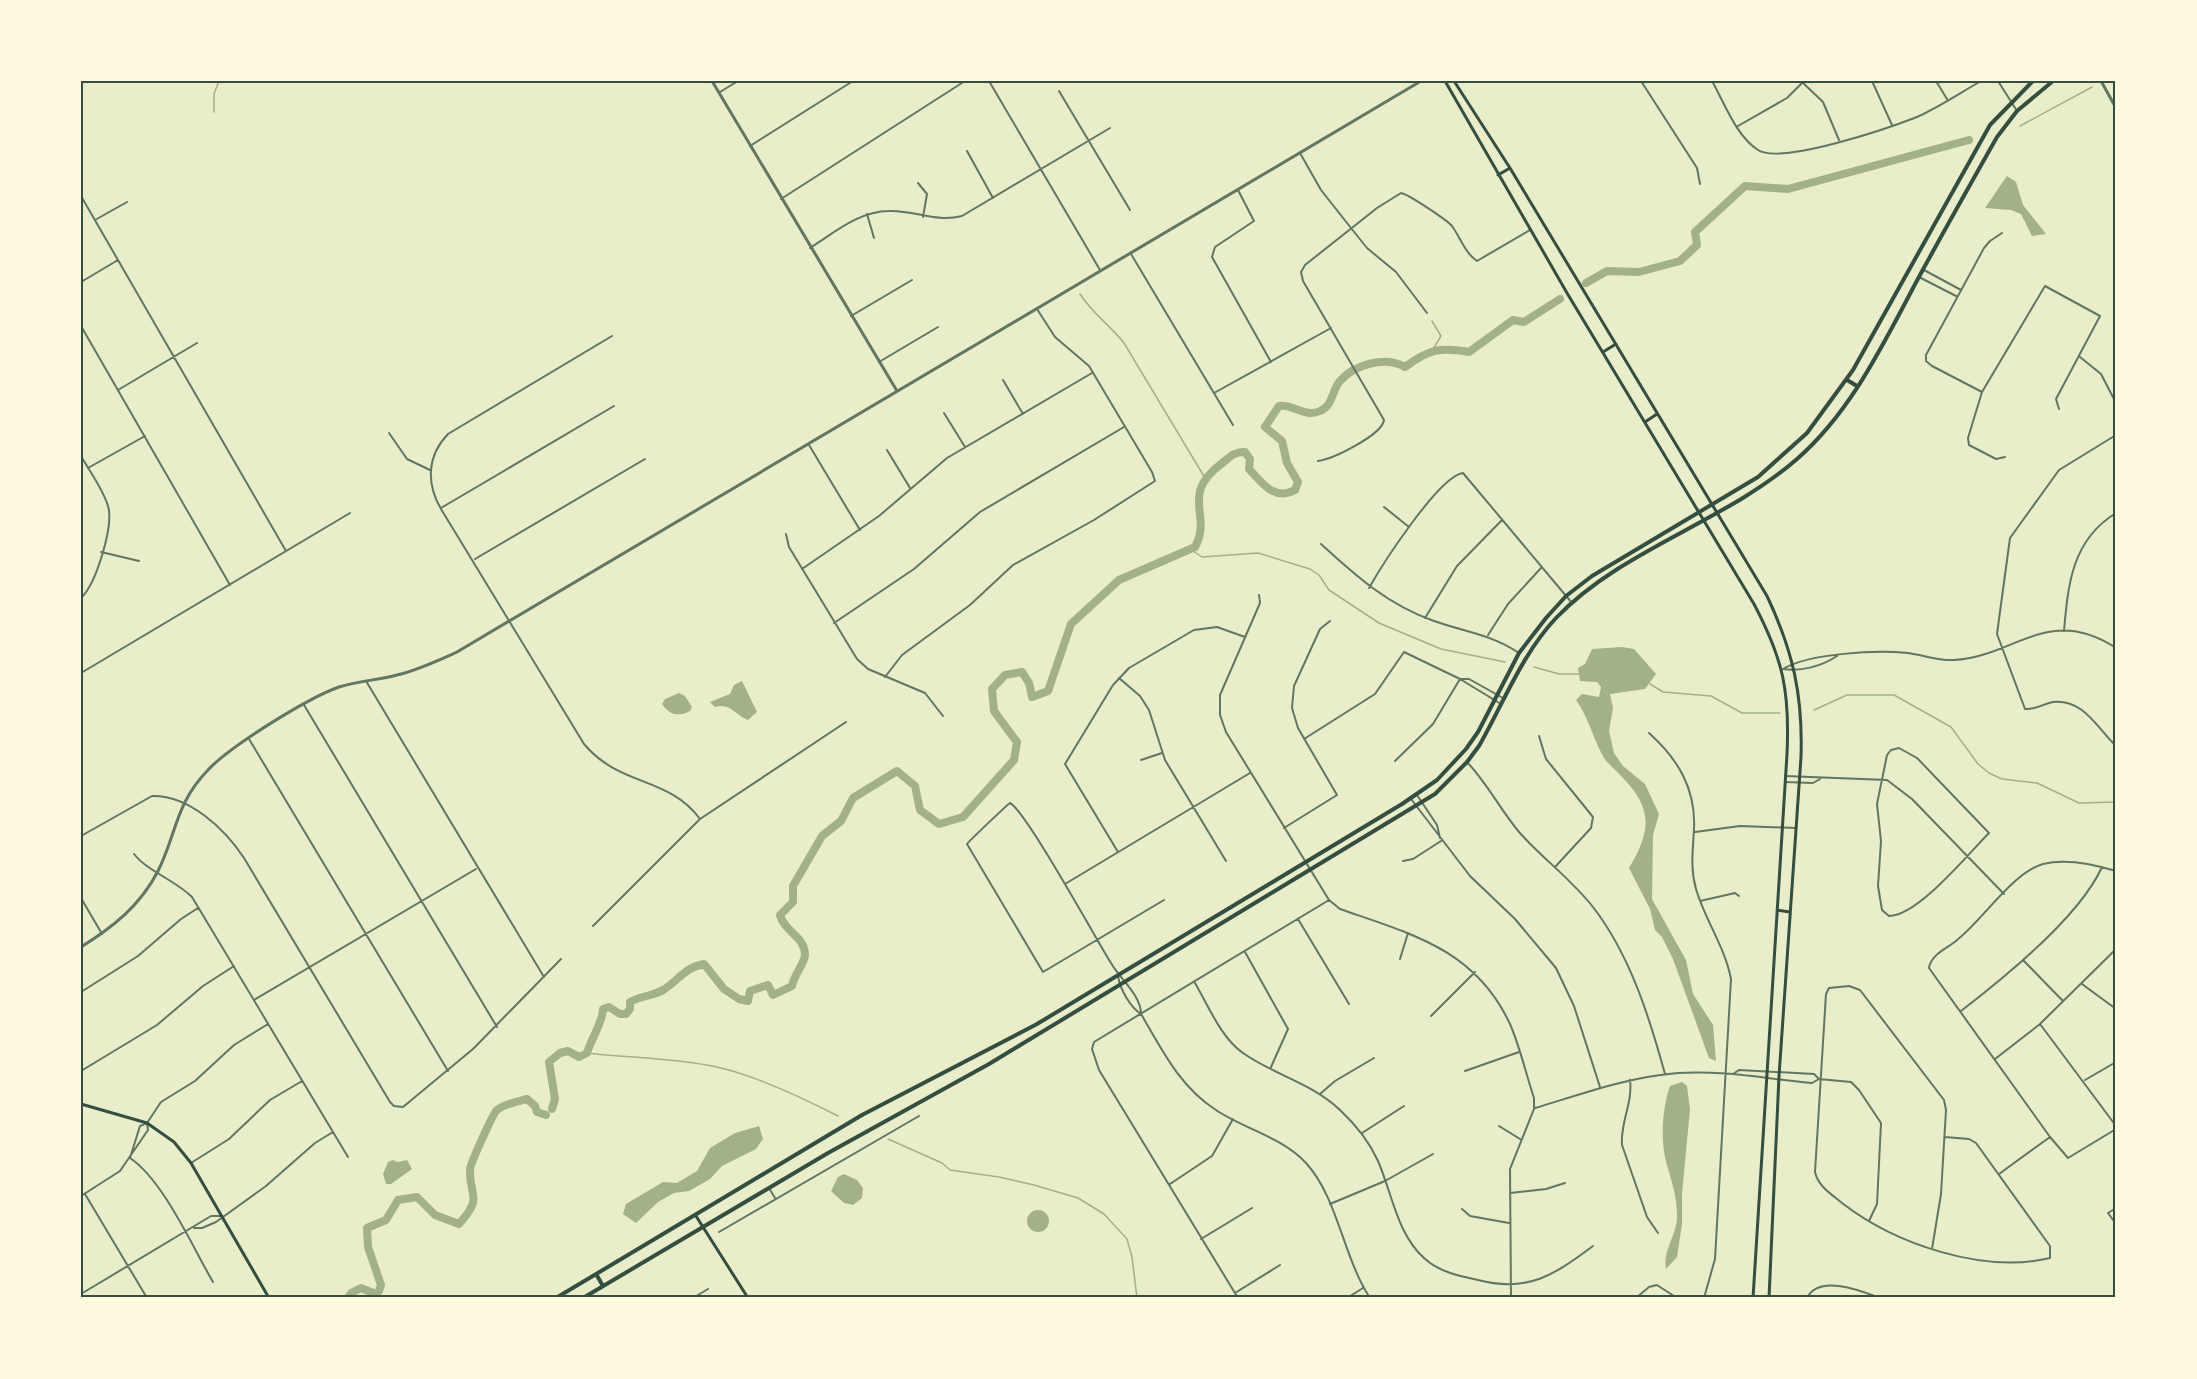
<svg xmlns="http://www.w3.org/2000/svg" width="2197" height="1379" font-family="Arial,sans-serif">
<style>
.water{fill:#a3b18a}
.lines{fill:none;stroke-linecap:round;stroke-linejoin:round}
.stream{stroke:#a3b18a;stroke-width:1.5}
.river{stroke:#a3b18a;stroke-width:8}
.minor{stroke:#617663;stroke-width:2}
.tertiary{stroke:#617663;stroke-width:3}
.secondary{stroke:#344e41;stroke-width:3}
.primary{stroke:#344e41;stroke-width:4}
.neatline{fill:none;stroke:#344e41;stroke-width:2}
</style>
<rect width="100%" height="100%" fill="#e9edc9"/>
<path class="water" d="M2007,176L2016,182L2023,205L2046,234L2032,236L2021,214L2011,210L1985,208Z
M1622,647L1634,649L1656,674L1645,689L1610,694L1613,708L1609,731L1614,753L1623,766L1645,784L1659,814L1653,835L1652,899L1686,960L1693,994L1713,1025L1716,1061L1709,1058L1673,959L1662,937L1655,930L1650,909L1629,868C1651,831 1653,809 1623,778C1617,771 1610,766 1604,758C1593,739 1589,718 1576,700L1582,694L1599,697L1601,687L1597,682L1580,681L1578,668L1585,664L1592,649Z
M742,681L757,712L748,720C736,715 729,702 715,707L710,702L730,694L734,685Z
M679,693L685,696L692,707L690,711C679,717 669,715 662,704L665,699Z
M1682,1082L1687,1086L1690,1109L1682,1194V1224L1677,1257L1666,1269C1662,1250 1678,1234 1677,1215C1677,1197 1672,1183 1667,1165C1660,1142 1662,1109 1670,1086Z
M759,1126L763,1139L756,1149L722,1166L710,1179L689,1191L674,1193L658,1202L636,1223L623,1214L626,1204L663,1182L677,1183L697,1171L710,1148L735,1133Z
M393,1160L397,1162L407,1160L412,1169L391,1184H386L383,1174L388,1162Z
M844,1174L857,1180L863,1188L862,1198L853,1205L844,1203L831,1191L838,1177Z
M1027 1221a11 11 0 1 1 22 0a11 11 0 1 1-22 0Z"/>
<g class="lines">
<path class="stream" d="M2115,81L2116,83
M214,112V94L219,81
M2020,126L2092,87
M1080,294C1092,313 1110,325 1124,343L1205,478
M1432,321L1441,336L1432,351
M1193,551L1202,557L1258,553L1310,569L1319,575L1329,590L1379,623L1441,649L1505,662
M1534,667L1559,674H1580
M1650,684L1663,692L1711,696L1742,713H1780
M1814,710L1847,695H1894L1951,727L1978,764L1989,773L2002,779L2037,783L2079,803L2116,802
M587,1053C630,1058 674,1058 717,1067C757,1076 801,1097 838,1116
M888,1139L942,1163L950,1170L999,1177L1034,1185L1078,1198L1104,1214L1127,1239L1132,1257L1137,1298"/>
<path class="river" d="M1586,283L1607,271L1639,272L1680,261L1697,245L1695,232L1745,186L1788,189L1969,140
M552,1109L555,1099L549,1062L560,1053L568,1051L579,1057L587,1053C591,1039 603,1022 603,1009L609,1007L620,1014H626L630,1009V1002C640,996 653,996 663,990C678,981 685,967 704,964L724,989L739,999L748,1001L750,991L768,985L773,995L792,986C794,974 804,965 805,955C805,936 784,932 780,915L793,902V886L822,836L841,821L853,798L897,771L915,786L920,810L939,824L963,817L1014,760L1017,742L994,711L992,689L1005,675L1022,672L1029,683L1032,697L1048,691L1071,624L1119,580L1195,547C1213,514 1179,496 1221,464C1229,458 1234,451 1245,452L1250,459L1249,469C1263,484 1274,501 1295,490L1298,482L1287,463L1282,441L1265,427L1279,406C1294,404 1305,418 1320,411C1333,406 1332,390 1340,381C1355,364 1385,356 1405,367C1429,349 1440,347 1469,352L1513,320L1524,322L1560,299
M348,1298L351,1293L361,1288L376,1294L379,1291L381,1285L368,1247L367,1228L386,1220L398,1200L417,1197L435,1215L459,1224C484,1196 469,1198 470,1169C470,1165 493,1113 497,1110C504,1104 519,1101 527,1099L535,1106L537,1112L546,1115"/>
<path class="minor" d="M989,81L1100,270
M1641,81L1697,168L1700,184
M1712,81C1724,102 1736,136 1758,150C1781,165 1889,128 1917,117C1939,107 1960,93 1981,81
M1801,81L1823,102L1839,140
M1872,81L1892,125
M1936,81L1947,99
M1998,81L2017,111
M1059,91L1130,210
M720,92L738,81
M1738,126L1787,98L1803,82
M750,146L853,81
M967,151L993,198
M1300,153L1321,190L1351,228L1367,248L1396,272L1427,313
M918,183L927,194L923,217
M1238,190L1254,221L1215,247L1212,257L1271,362
M81,196L286,551
M781,199L965,81
M867,214L874,238
M95,220L127,202
M810,248C834,233 859,211 889,211C915,210 936,223 962,216L1110,128
M1131,254L1233,425
M1924,270L1961,290
M1919,277L1956,296
M81,282L118,260
M851,316L912,280
M81,326L230,585
M612,336L448,434C427,456 426,483 441,509L584,744C620,787 668,776 700,819
M2080,357L2101,374L2116,403
M879,362L938,327
M1003,380L1023,414
M118,390L197,343
M1982,392L1932,366L1926,361V355L1984,248L1990,241L2002,233
M1214,393L1331,328
M944,413L965,447
M389,433L407,459L430,470
M2116,435L2059,470L2010,538L1997,634L2025,709C2035,710 2043,704 2053,702C2084,699 2097,728 2116,746
M809,445L860,530
M887,450L910,488
M81,456C90,472 103,489 108,506C114,526 96,584 81,598
M2005,457L1996,459L1969,445L1968,438L1982,392L2045,286L2100,316L2056,399L2059,409
M1318,461C1333,459 1382,435 1384,420L1303,281L1301,272L1305,265L1377,208L1401,193C1408,194 1447,220 1452,226C1460,237 1465,253 1477,261L1530,230
M88,468L145,436
M1384,507L1409,527
M441,508L614,406
M786,534L789,547L857,659L868,669L925,693L943,716
M1321,544C1356,576 1388,605 1434,621C1465,632 1490,634 1519,653
M101,552L139,561
M475,559L645,459
M802,569L879,516L947,458L1092,373
M1369,588C1382,565 1439,476 1463,473L1572,603
M1259,595L1260,603L1220,695V715L1226,732L1329,900L1340,909C1411,934 1475,949 1510,1024C1520,1047 1526,1074 1534,1098V1109L1510,1169L1511,1298
M1425,618L1457,566L1502,520
M834,623L914,569L980,512L1124,427
M2064,631C2068,584 2072,540 2116,513
M1488,635L1508,604L1541,568
M1783,669C1810,653 1876,650 1908,653C1923,655 1939,661 1954,660C2014,657 2048,604 2116,648
M1783,669C1801,672 1822,666 1837,656
M81,673L350,513
M885,677L902,655L970,605L1013,565L1094,520L1155,481L1152,472L1089,366L1055,337L1037,309
M1119,678L1140,696L1149,710L1165,760L1226,861
M1460,679H1469L1503,698
M366,681L544,977
M304,705L497,1027
M1649,733C1678,759 1696,789 1694,829C1693,850 1690,868 1696,889C1705,920 1725,947 1731,979L1715,1259L1704,1298
M1539,736L1546,759L1593,817L1591,828L1555,867
M249,739L448,1071
M1304,739L1375,694L1404,652L1460,679L1501,704
M1899,748L1917,758L1989,833C1968,854 1918,916 1889,916L1882,910L1878,886L1881,841L1877,804L1887,755L1891,750Z
M1141,760L1162,753
M1395,761L1433,724L1460,679
M1467,762C1487,783 1500,809 1519,832C1542,858 1571,879 1593,907C1630,955 1649,1016 1665,1074
M1785,776L1887,780L1912,799L2004,894
M1785,782L1813,783L1820,779
M1417,795L1437,825L1440,838
M1411,799L1470,876L1515,919L1556,968L1574,1006L1600,1087
M1284,828L1337,795L1298,728L1292,708L1294,686L1320,629L1330,621
M1695,832L1740,826L1796,828
M81,836L152,796C189,795 225,829 244,858L390,1102L394,1106L403,1107L473,1049L561,959
M1118,852L1065,764L1113,685L1129,668L1194,630L1217,627L1245,637
M134,854C147,871 175,880 192,897L348,1157
M1403,861L1413,859L1441,841
M2116,871C2093,864 2066,858 2043,864C2012,873 1983,920 1957,940C1947,949 1931,954 1929,968L2050,1137L2068,1158L2116,1129
M1065,884L1250,773
M81,898L102,934
M1700,901L1735,893L1739,896
M1298,919L1349,1004
M593,926L700,819L846,722
M1245,952L1288,1029L1271,1067
M1400,959L1408,933
M2023,960L2063,1001
M1118,976C1120,989 1130,1007 1141,1014C1162,1050 1180,1087 1216,1110C1244,1129 1282,1137 1306,1163C1338,1198 1343,1257 1370,1298
M1195,983C1208,1005 1221,1038 1243,1053C1274,1075 1312,1083 1340,1110C1356,1125 1369,1141 1378,1161C1392,1193 1397,1234 1424,1258C1439,1272 1459,1276 1478,1280C1528,1293 1554,1275 1593,1246
M2082,984L2116,1009
M81,992L138,956L181,919L198,908
M254,1000L476,869
M1961,1011C2004,978 2080,916 2102,867
M1141,1014C1141,995 1120,979 1111,963C1096,939 1026,811 1010,803C1007,805 969,841 967,844L1043,972L1164,900
M1431,1016L1475,972
M2040,1024L2116,1126
M1995,1059L2040,1024L2116,949
M81,1071L157,1025L203,986L234,966
M1465,1071L1519,1052
M1733,1074L1739,1070L1814,1074L1819,1079
M1630,1080C1633,1103 1620,1123 1622,1145L1647,1217L1658,1233
M2085,1080L2116,1062
M1320,1094L1335,1081L1374,1058
M1535,1108C1582,1094 1628,1077 1678,1073C1723,1070 1768,1079 1812,1083L1819,1079L1851,1082L1859,1090L1881,1123L1877,1204L1869,1221
M1499,1126L1520,1139
M1362,1133L1404,1106
M130,1158L140,1126L147,1123L161,1102L195,1081L234,1045L268,1024
M130,1158C163,1180 192,1246 213,1282
M191,1163L229,1139L270,1100L302,1081
M1999,1174L2050,1137
M1170,1184L1212,1156L1233,1119
M769,1188L775,1198
M1510,1193L1546,1189L1565,1183
M85,1194L147,1298
M81,1196L120,1171L148,1130L147,1123
M1330,1204L1385,1181L1433,1154
M2116,1208L2108,1213L2116,1224
M1462,1209L1470,1216L1509,1223
M194,1228H202L216,1222L266,1186L315,1143L333,1132
M719,1232L919,1116
M1201,1239L1252,1208
M1932,1249L1941,1194L1946,1110L1944,1100L1860,990L1849,986L1829,988L1826,994L1815,1172C1818,1186 1831,1194 1842,1203C1895,1244 1983,1274 2050,1258V1246L1976,1143L1969,1139L1945,1137
M1235,1293L1280,1265
M81,1294L211,1216H221
M693,1298L708,1289
M1238,1298L1099,1070L1092,1049L1094,1042L1329,900
M1347,1298L1363,1288
M1636,1298L1649,1287L1657,1285L1677,1298
M1807,1298C1819,1274 1861,1291 1880,1298"/>
<path class="tertiary" d="M712,81L897,391
M2101,81L2116,108
M81,947C113,927 140,906 158,871C177,833 175,804 208,770C230,746 308,698 339,687C358,681 378,680 397,675C418,670 437,661 457,652L1421,81"/>
<path class="secondary" d="M1445,81L1567,293L1754,604C1783,659 1790,691 1787,754L1753,1298
M1454,81L1510,168L1767,596C1793,651 1803,695 1801,757L1779,1076L1769,1298
M1498,175L1510,168
M1603,352L1616,344
M1645,422L1657,414
M1777,910L1790,912
M81,1104L147,1123L174,1142L191,1163L269,1298
M696,1216L748,1298"/>
<path class="primary" d="M1847,380L1857,386
M596,1274L603,1286
M556,1298L862,1115L1037,1024L1402,804L1437,780L1466,749L1478,732L1519,653L1546,618L1566,596L1592,576L1758,477L1807,433L1853,370L1990,125L2033,81
M583,1298L828,1153L989,1064L1435,794L1467,762L1479,746C1503,704 1522,654 1556,618C1622,549 1725,522 1797,459C1853,410 1885,340 1920,275C1945,229 1971,183 1997,137L2017,111L2053,81"/>
</g>
<rect width="2197" height="1379" fill="none" stroke="#fefae0" stroke-width="165"/>
<rect x="82" y="82" width="2032" height="1214" class="neatline"/>
</svg>
